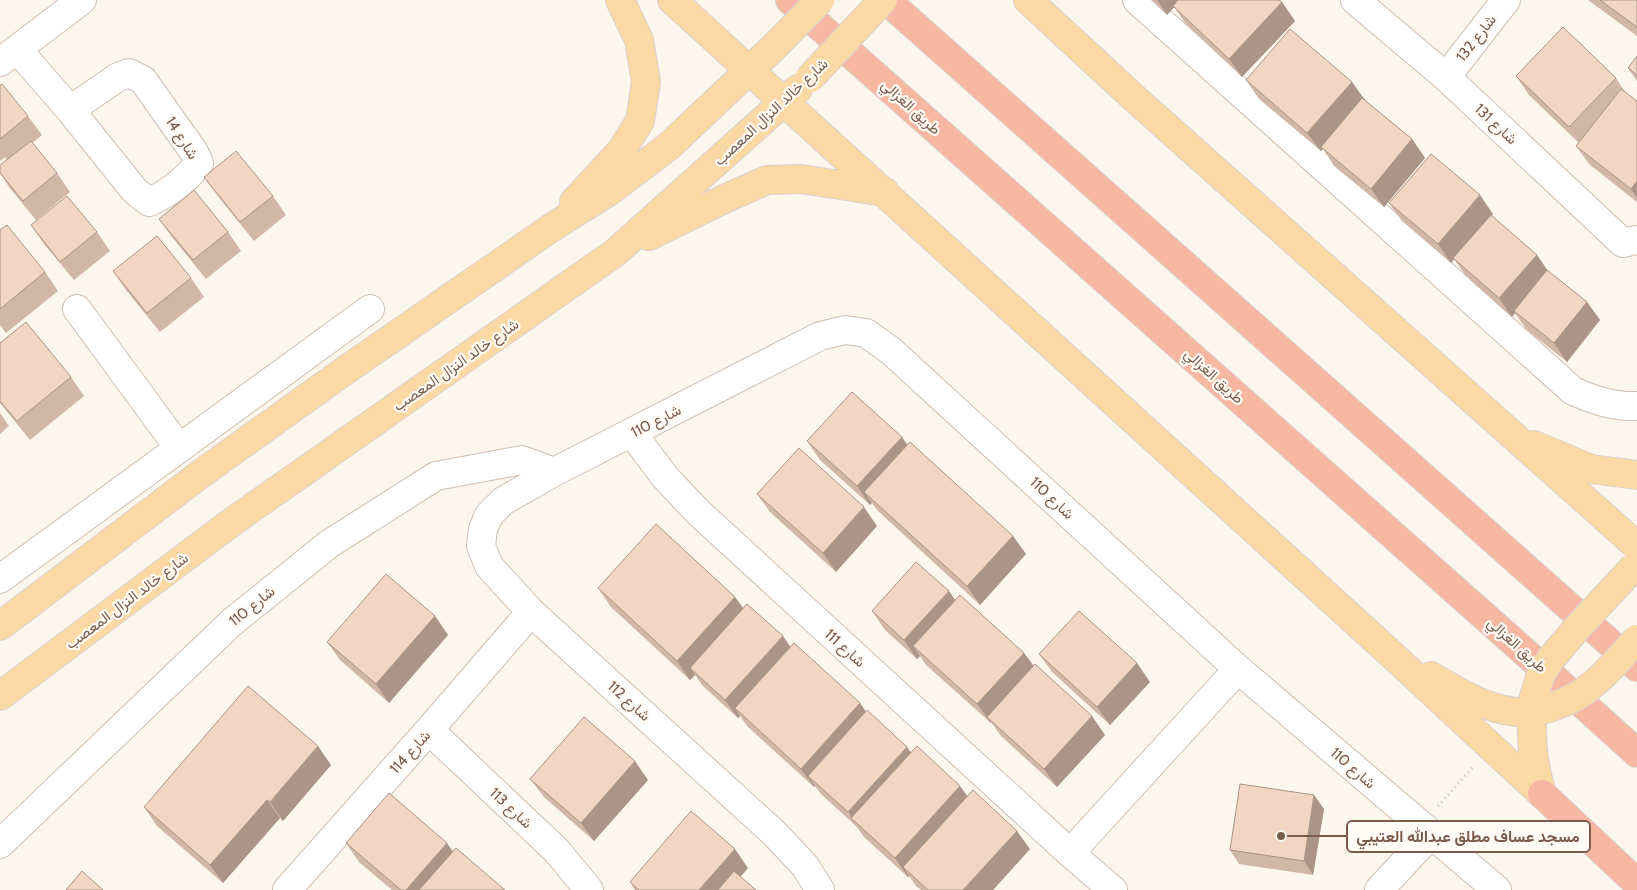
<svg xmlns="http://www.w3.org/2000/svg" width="1637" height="890" font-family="Cabin,Vazirmatn,sans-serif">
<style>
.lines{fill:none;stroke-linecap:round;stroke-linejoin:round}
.minor-casing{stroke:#d1beb0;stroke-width:30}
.major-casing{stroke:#dad1cd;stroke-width:30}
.highway-casing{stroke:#dad1cd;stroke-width:30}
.path{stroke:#d9b8a5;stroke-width:3;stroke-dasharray:1 4;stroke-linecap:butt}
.minor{stroke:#fff;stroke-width:28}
.major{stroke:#fbd9a5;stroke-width:28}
.highway{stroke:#f7b7a3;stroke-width:28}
.major-bridge-casing{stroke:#dad1cd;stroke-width:30;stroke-linecap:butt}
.major-bridge{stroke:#fbd9a5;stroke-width:28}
.wall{fill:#d1b7a8}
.shaded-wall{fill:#aa9588}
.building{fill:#f3d5c3;stroke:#aa9588}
.labels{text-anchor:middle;stroke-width:4.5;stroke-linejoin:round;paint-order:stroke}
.street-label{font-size:15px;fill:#7a5c4d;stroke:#fffaf3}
.leader{fill:none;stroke:#7a5c4d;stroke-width:2}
.callout-dot{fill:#7a5c4d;stroke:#fffaf3;stroke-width:2}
.callout{fill:#fffaf3;stroke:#7a5c4d;stroke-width:2}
.callout-label{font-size:16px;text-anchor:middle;font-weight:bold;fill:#7a5c4d}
</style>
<rect width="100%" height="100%" fill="#fdf6ec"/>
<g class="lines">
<defs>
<path id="minor" d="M1137,0L1573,391C1594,400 1614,407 1637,406
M1355,0L1446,77L1623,243L1637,240
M17,49L70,110
M0,62L82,0
M129,73L143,80L194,152L199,163C187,179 168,194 149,202L135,191L70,110L118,77Z
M1446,77L1506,0
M77,309L179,448
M632,433L665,477L699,513L1070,853L1113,890
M0,579L370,309
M429,730L557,851L589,890
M0,844L231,623L329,544L436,476L522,460L554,472
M1070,853L1238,669
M287,890L429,730L531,612
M820,890L805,866L774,833L531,612L489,566L481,546L483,529L489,515L503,501L554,472L820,336L845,330L866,333L890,350L1238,669L1497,890
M1379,890L1431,834"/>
<path id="major" d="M672,0L1390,653L1542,794
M1028,0L1133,97L1637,546
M574,202L621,151L640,121L646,82L639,40L620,0
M649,236L722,200L767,180L801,179L885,192
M1534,445L1591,469L1637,475
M0,626L202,473L343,372L551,228L611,190L669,146L775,46
M1431,676C1463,695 1500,718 1539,711
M0,696L232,522L616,252L798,89
M1532,703C1531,739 1532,760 1542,794"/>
<path id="highway" d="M790,0L1545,670L1637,753
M886,0L1637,667
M1542,794L1637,883"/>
</defs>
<use href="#minor" class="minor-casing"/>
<use href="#major" class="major-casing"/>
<use href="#highway" class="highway-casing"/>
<path class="path" d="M1438,806L1474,766"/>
<use href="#minor" class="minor"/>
<use href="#major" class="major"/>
<use href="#highway" class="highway"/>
<defs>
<path id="major-bridge" d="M775,46L820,0
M809,79L883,0
M1532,703L1541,674L1550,660L1577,628L1634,567
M1539,711C1549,708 1559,705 1569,700C1596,687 1617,661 1637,639"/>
</defs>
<use href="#major-bridge" class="major-bridge-casing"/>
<use href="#major-bridge" class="major-bridge"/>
</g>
<path class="wall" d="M1151,0H1279L1295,21L1242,77L1186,24L1174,7L1167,15Z
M1588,0H1637V36Z
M1637,56V81L1628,68Z
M1516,76L1616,78L1625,92L1637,101V202L1589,164L1576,146L1579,143L1529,95Z
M1246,80L1352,82L1364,100L1412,139L1425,158L1384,207L1334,166L1323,149L1321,151L1259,99Z
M0,86L28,116L42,135L32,143L57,173L70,192L36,220L9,187L0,173L7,160L5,157L0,161Z
M204,177L273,196L286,215L254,241L217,195Z
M1389,203L1493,214L1491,216L1537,255L1547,270L1587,302L1600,320L1567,362L1527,330L1515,313L1512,317L1466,276L1454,259L1451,263L1402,221Z
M159,219L228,232L241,251L206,279L172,237Z
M31,225L97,232L110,251L74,280L44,244Z
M0,230L45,272L58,291L6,333L0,325Z
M113,271L191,278L204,297L160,332L126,290Z
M0,343L71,377L84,396L30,440L0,403Z
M0,413L9,426L0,434Z
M807,441L908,445L1013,536L1026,554L980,605L878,511L872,503L870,505L820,460Z
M757,494L877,526L836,572L770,512Z
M598,588L743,608L783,636L790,647L866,712L911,752L967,796L1030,849L993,890H921L916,886L909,876L908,877L864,837L857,827L821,794L815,786L814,787L748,727L740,716L738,718L703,686L695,675L690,680L611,607Z
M955,600L1024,653L1034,666L1105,735L1057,787L1001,736L991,722V723L926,665L920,656L917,659L885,630L872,611Z
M435,616L448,635L389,703L340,660L327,642Z
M1039,654L1150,682L1110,725L1052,672Z
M331,765L283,821L280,818L223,883L157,826L144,807Z
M530,779L648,780L594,841L544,797Z
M1324,809L1313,875L1239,864L1230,850Z
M346,843L453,851L505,890H392L359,862Z
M748,868L740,877L756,890H635L630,882Z"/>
<path class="shaded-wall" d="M1157,0H1181L1167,15Z
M1282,2L1295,21L1242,77L1229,59Z
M1352,82L1365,100L1321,147L1323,149L1321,151L1307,133Z
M1412,139L1425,158L1384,207L1371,189Z
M1637,181V198L1631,189Z
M1480,195L1493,214L1454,259L1453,258L1454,259L1451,263L1438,244Z
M1537,255L1550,274L1514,311L1515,313L1512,317L1499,298Z
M1587,302L1600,320L1567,362L1554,343Z
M902,437L915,456L864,492L872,503L870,505L857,486Z
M864,507L877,526L836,572L823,553Z
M1013,536L1026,554L980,605L967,586Z
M949,591L962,610L913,646L920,656L917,659L904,640Z
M735,597L749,616L690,668L695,675L690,680L677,661Z
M435,616L448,635L389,703L376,684Z
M783,636L796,655L735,708L740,716L738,718L725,700Z
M1024,653L1038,672L987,717L991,722V723L977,704Z
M1137,663L1150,682L1110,725L1097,707Z
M860,703L873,722L808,776L815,786L814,787L801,769Z
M1092,716L1105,735L1057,787L1044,769Z
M318,746L331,765L283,821L270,802Z
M907,747L920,765L855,822L848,812Z
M635,761L648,780L594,841L581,823Z
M960,786L974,805L903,867L909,876L908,877L895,858Z
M1314,795L1324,809L1313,875L1304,861Z
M267,800L280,818L223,883L210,865Z
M1017,831L1030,849L993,890H963Z
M447,843L460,862L435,890H406Z
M735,849L748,868L729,890H699Z"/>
<path class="building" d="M1178,0H1279L1282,2L1229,59L1173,6Z
M1600,0H1637V27Z
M1563,27L1616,78L1569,127L1516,76Z
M1290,29L1352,82L1307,133L1246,80Z
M1637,56V75L1628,68Z
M2,84L28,116L0,139V86Z
M1621,89L1637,101V181L1631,189L1576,146Z
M1362,98L1412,139L1371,189L1321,147Z
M31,141L57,173L23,201L0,173V165Z
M236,151L273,196L240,222L204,177Z
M1431,154L1480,195L1438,244L1389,203Z
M194,190L228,232L193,260L159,219Z
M67,196L97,232L60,262L31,225Z
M1491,215L1537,255L1499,298L1453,258Z
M7,225L45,272L0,309V230Z
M157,236L191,278L147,313L113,271Z
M1547,270L1587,302L1554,343L1514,311Z
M26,322L71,377L17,421L0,401V343Z
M852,392L902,437L857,486L807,441Z
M910,442L1013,536L967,586L864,492Z
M799,448L864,507L823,553L757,494Z
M656,524L735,597L677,661L598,588Z
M916,562L949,591L904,640L872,611Z
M386,574L435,616L376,684L327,642Z
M960,595L1024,653L977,704L913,646Z
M747,604L783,636L725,700L690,668Z
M1079,611L1137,663L1097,707L1039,654Z
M794,643L860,703L801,769L735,708Z
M1035,664L1092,716L1044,769L987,717Z
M248,686L318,746L270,802L267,800L210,865L144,807Z
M867,710L907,747L848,812L808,776Z
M584,717L635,761L581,823L530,779Z
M917,746L960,786L895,858L851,818Z
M1240,784L1314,795L1304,861L1230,850Z
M973,790L1017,831L963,890H928L903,867Z
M389,793L447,843L406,890H401L346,843Z
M691,811L735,849L699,890H639L630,882Z
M456,848L505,890H419Z
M82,871L103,890H66Z
M734,871L756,890H718Z"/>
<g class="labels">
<g class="street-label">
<text transform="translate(1476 38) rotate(-52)" y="5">شارع 132</text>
<text transform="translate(911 107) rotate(42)" y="5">طريق الغزالي</text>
<text transform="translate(771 112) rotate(-43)" y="5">شارع خالد النزال المعصب</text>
<text transform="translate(1496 124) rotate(43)" y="5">شارع 131</text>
<text transform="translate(182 138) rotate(58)" y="5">شارع 14</text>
<text transform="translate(456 365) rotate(-35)" y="5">شارع خالد النزال المعصب</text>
<text transform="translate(1214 376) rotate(42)" y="5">طريق الغزالي</text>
<text transform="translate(656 421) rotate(-27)" y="5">شارع 110</text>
<text transform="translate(1052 498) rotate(43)" y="5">شارع 110</text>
<text transform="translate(127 601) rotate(-37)" y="5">شارع خالد النزال المعصب</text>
<text transform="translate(252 606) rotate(-39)" y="5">شارع 110</text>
<text transform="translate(1517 645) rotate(42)" y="5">طريق الغزالي</text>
<text transform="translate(845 648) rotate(42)" y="5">شارع 111</text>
<text transform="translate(629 701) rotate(42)" y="5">شارع 112</text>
<text transform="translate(410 752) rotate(-48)" y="5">114 شارع</text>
<text transform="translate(1353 768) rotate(41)" y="5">شارع 110</text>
<text transform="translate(511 808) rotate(43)" y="5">شارع 113</text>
</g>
</g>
<path class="leader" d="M1281 836L1347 836"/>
<circle class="callout-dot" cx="1281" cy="836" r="5"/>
<rect class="callout" x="1347" y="821" width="243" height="31" rx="5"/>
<g class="callout-label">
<text x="1468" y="842">مسجد عساف مطلق عبدالله العتيبي</text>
</g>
</svg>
